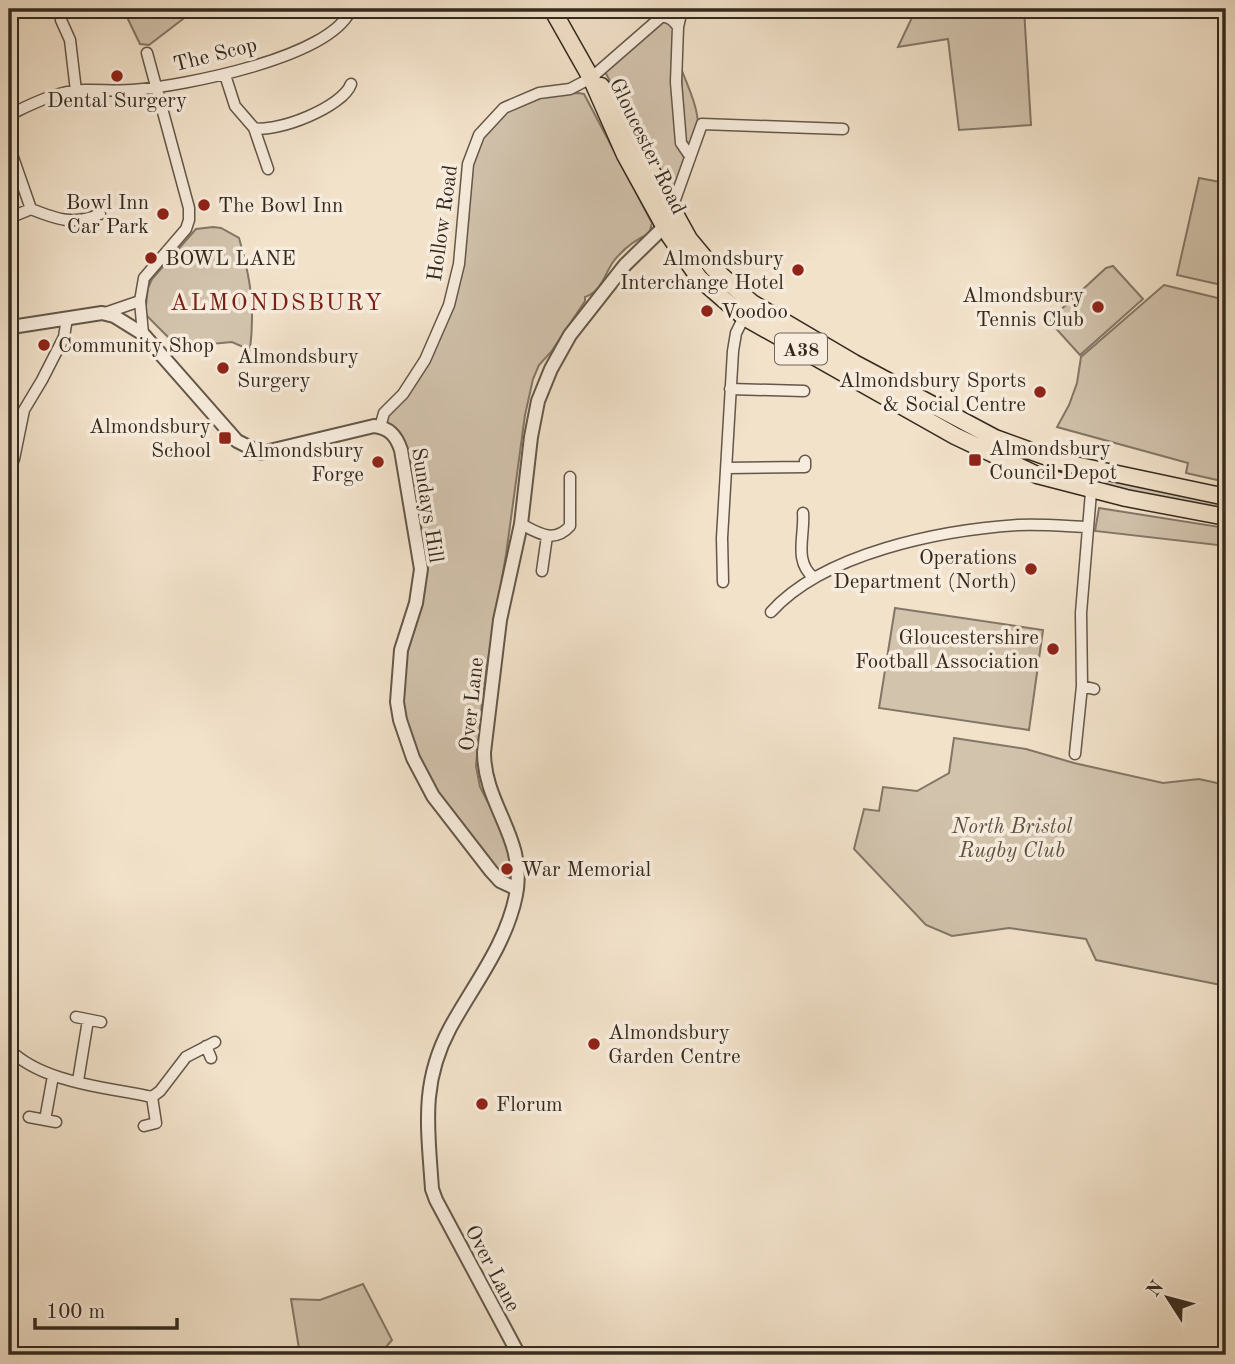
<svg xmlns="http://www.w3.org/2000/svg" width="1235" height="1364" font-family="'Old Standard TT',serif">
<style>
.green{fill:#d2c3ad;stroke:#837666;stroke-width:2}
.lines{fill:none;stroke-linecap:round;stroke-linejoin:round}
.minor-casing{stroke:#645749;stroke-width:13}
.tertiary-casing{stroke:#645749;stroke-width:16}
.primary-casing{stroke:#34291e;stroke-width:19}
.minor{stroke:#f7ecdd;stroke-width:10}
.tertiary{stroke:#f7ecdd;stroke-width:12}
.primary{stroke:#f2e2ca;stroke-width:16}
.poi-dot{fill:#8f2418;stroke:#f7ecdd;stroke-width:2.5}
.labels{text-anchor:middle;stroke-width:7;stroke-linejoin:round;paint-order:stroke}
.shield{fill:#f7ecdd;stroke:#6e6457;stroke-width:2}
.shield-label{font-size:19px;font-weight:bold;fill:#34291e}
.street-label{font-size:21px;fill:#34291e;stroke:#f7ecdd}
.poi-label{font-size:21px;fill:#34291e;stroke:#f7ecdd;text-anchor:start}
.park-label{font-size:21px;font-style:italic;fill:#5c5042;stroke:#f7ecdd}
.quarter-label{font-size:24px;letter-spacing:2px;fill:#7a1f14;stroke:#f7ecdd}
</style>
<rect width="100%" height="100%" fill="#f2e2ca"/>
<filter id="stains"><feTurbulence type="fractalNoise" baseFrequency=".00286" numOctaves="4"/><feColorMatrix values="0 0 0 0 .2 0 0 0 0 .09 0 0 0 0 .02 0 0 0 .5 -.17"/></filter>
<radialGradient id="worn" r=".72"><stop offset=".6" stop-color="#630" stop-opacity="0"/><stop offset="1" stop-color="#630" stop-opacity=".3"/></radialGradient>
<path class="green" d="M123,9H196L149,45L140,44Z
M916,9H1024L1031,125L959,130L948,39L898,47Z
M664,19L673,26L684,160L672,195L605,72Z
M681,68C689,91 710,127 688,146L684,145Z
M578,93L584,94L652,223L649,234C634,240 623,249 613,262C604,275 602,291 585,297V301L551,352L539,365L533,379L525,415L506,555L484,683L476,766L480,787L511,847V875L503,877L434,795L401,720L402,651L421,588L402,450L382,426L386,414L405,395L462,265L468,224L471,166L481,137L506,111L538,96Z
M1199,178L1226,183V286L1177,275Z
M213,227L221,228L239,238C251,280 255,307 250,350L232,342L211,344L168,337L145,314L148,288L152,279L196,229Z
M1113,266L1143,299L1080,355L1050,322L1054,316L1106,268Z
M1164,285L1226,300V482L1186,473L1188,463L1057,427L1069,405L1077,383L1081,357Z
M1107,478L1226,505V512L1104,486V482Z
M1099,508L1226,528V546L1095,531Z
M895,608L1043,630L1029,730L879,708Z
M954,738L1026,749L1074,763L1163,783L1199,779L1226,785V986L1096,960L1086,939L1009,928L952,936L926,925L854,849L864,809L879,811L883,787L917,791L949,773Z
M363,1284L392,1340L379,1355H300L291,1299L320,1300Z"/>
<g class="lines">
<defs>
<path id="minor" d="M61,20L70,40L76,91
M678,27L681,14L680,9
M225,75L235,106L254,128L268,169
M9,115C26,107 44,97 63,93C85,87 110,92 132,90C182,86 332,58 351,9
M254,128C277,133 343,107 351,84
M9,146L31,209C56,219 74,226 100,214
M672,208L702,124L843,129
M9,218L31,209
M105,313L140,301
M143,334L140,301L144,278L186,229L189,220V208L147,53
M730,389L804,391
M380,427L384,413L403,394L425,360L449,305L459,264L468,164L479,135L504,108L539,93L570,89L591,78L661,17C668,16 674,21 678,27L676,82L681,143L690,156
M727,468L805,467V461
M9,471L14,459L24,410L42,380L64,337L67,318
M803,513C805,536 793,561 814,578
M521,524C538,533 554,544 570,526V477
M542,571L547,536
M723,582L722,538L733,351L736,333L745,315
M771,612C824,553 941,530 1018,525C1041,524 1065,526 1088,527
M1082,686L1094,689
M1075,754L1082,686L1081,613L1093,468
M76,1017L101,1022
M206,1046L211,1058
M9,1049C42,1083 107,1087 152,1097
M78,1081L88,1020
M152,1097L160,1091L186,1057L215,1042
M29,1117L56,1122
M45,1120L53,1076
M144,1126L156,1123L152,1097"/>
<path id="tertiary" d="M9,330L18,326L102,313L114,316L143,334L237,441L261,453L374,426C389,428 396,435 401,450L421,569L416,603L401,650L397,702L400,720L413,758L433,796L491,871L500,881L517,889
M519,1355L436,1200L432,1189C428,1129 420,1084 450,1028C474,984 506,945 516,895C527,838 484,806 484,752L500,620L521,524L531,437L538,401L551,369L570,335L625,265L669,222"/>
<path id="primary" d="M552,9L591,78L625,155L669,235L699,278L744,317L955,436L1037,475L1126,498L1226,517
M601,86L614,103L689,239L713,268L752,303L854,363L995,438L1061,462L1226,497"/>
</defs>
<use href="#minor" class="minor-casing"/>
<use href="#tertiary" class="tertiary-casing"/>
<use href="#primary" class="primary-casing"/>
<use href="#minor" class="minor"/>
<use href="#tertiary" class="tertiary"/>
<use href="#primary" class="primary"/>
</g>
<g class="poi-dot">
<circle cx="117" cy="76" r="7"/>
<circle cx="204" cy="205" r="7"/>
<circle cx="163" cy="214" r="7"/>
<circle cx="151" cy="258" r="7"/>
<circle cx="798" cy="270" r="7"/>
<circle cx="1098" cy="307" r="7"/>
<circle cx="707" cy="311" r="7"/>
<circle cx="44" cy="345" r="7"/>
<circle cx="223" cy="368" r="7"/>
<circle cx="1040" cy="392" r="7"/>
<rect x="218" y="431" width="14" height="14" rx="3.5"/>
<rect x="968" y="453" width="14" height="14" rx="3.5"/>
<circle cx="378" cy="462" r="7"/>
<circle cx="1031" cy="569" r="7"/>
<circle cx="1053" cy="649" r="7"/>
<circle cx="507" cy="869" r="7"/>
<circle cx="594" cy="1044" r="7"/>
<circle cx="482" cy="1104" r="7"/>
</g>
<g class="labels">
<rect class="shield" x="775" y="333.5" width="52" height="31" rx="5"/>
<g class="shield-label">
<text x="801" y="356">A38</text>
</g>
<g class="street-label">
<text transform="translate(215 54) rotate(-14)" y="7">The Scop</text>
<text transform="translate(648 146) rotate(64)" y="7">Gloucester Road</text>
<text transform="translate(442 223) rotate(-82)" y="7">Hollow Road</text>
<text transform="translate(428 505) rotate(81)" y="7">Sundays Hill</text>
<text transform="translate(471 704) rotate(-84)" y="7">Over Lane</text>
<text transform="translate(493 1268) rotate(62)" y="7">Over Lane</text>
</g>
<g class="poi-label">
<text x="117" y="107" text-anchor="middle">Dental Surgery</text>
<text x="149" y="209" text-anchor="end">Bowl Inn<tspan x="149" dy="24">Car Park</tspan></text>
<text x="218" y="212">The Bowl Inn</text>
<text x="165" y="265">BOWL LANE</text>
<text x="784" y="265" text-anchor="end">Almondsbury<tspan x="784" dy="24">Interchange Hotel</tspan></text>
<text x="1084" y="302" text-anchor="end">Almondsbury<tspan x="1084" dy="24">Tennis Club</tspan></text>
<text x="721" y="318">Voodoo</text>
<text x="58" y="352">Community Shop</text>
<text x="237" y="363">Almondsbury<tspan x="237" dy="24">Surgery</tspan></text>
<text x="1026" y="387" text-anchor="end">Almondsbury Sports<tspan x="1026" dy="24">&amp; Social Centre</tspan></text>
<text x="211" y="433" text-anchor="end">Almondsbury<tspan x="211" dy="24">School</tspan></text>
<text x="989" y="455">Almondsbury<tspan x="989" dy="24">Council Depot</tspan></text>
<text x="364" y="457" text-anchor="end">Almondsbury<tspan x="364" dy="24">Forge</tspan></text>
<text x="1017" y="564" text-anchor="end">Operations<tspan x="1017" dy="24">Department (North)</tspan></text>
<text x="1039" y="644" text-anchor="end">Gloucestershire<tspan x="1039" dy="24">Football Association</tspan></text>
<text x="521" y="876">War Memorial</text>
<text x="608" y="1039">Almondsbury<tspan x="608" dy="24">Garden Centre</tspan></text>
<text x="496" y="1111">Florum</text>
</g>
<g class="park-label">
<text x="1012" y="833">North Bristol<tspan x="1012" dy="24">Rugby Club</tspan></text>
</g>
<g class="quarter-label">
<text x="277" y="310">ALMONDSBURY</text>
</g>
</g>
<rect width="1235" height="1364" fill="none" stroke="#f2e2ca" stroke-width="35"/>
<rect x="10" y="10" width="1214" height="1343" fill="none" stroke="#34291e" stroke-width="3.5"/>
<rect x="18" y="18" width="1200" height="1329" fill="none" stroke="#34291e" stroke-width="2"/>
<g transform="translate(1168 1298) rotate(306)" stroke="#f7ecdd" stroke-width="5" paint-order="stroke">
<path d="M0-5L12 26L0 18L-12 26Z" fill="#34291e"/>
<text y="-10" font-size="19" font-weight="bold" text-anchor="middle" fill="#34291e">N</text>
</g>
<path d="M35 1318v10h142v-10" fill="none" stroke="#34291e" stroke-width="3.5"/>
<text x="46" y="1318" font-size="21" fill="#34291e" stroke="#f7ecdd" stroke-width="5" paint-order="stroke">100 m</text>
<rect width="100%" height="100%" filter="url(#stains)"/>
<rect width="100%" height="100%" fill="url(#worn)"/>
</svg>
